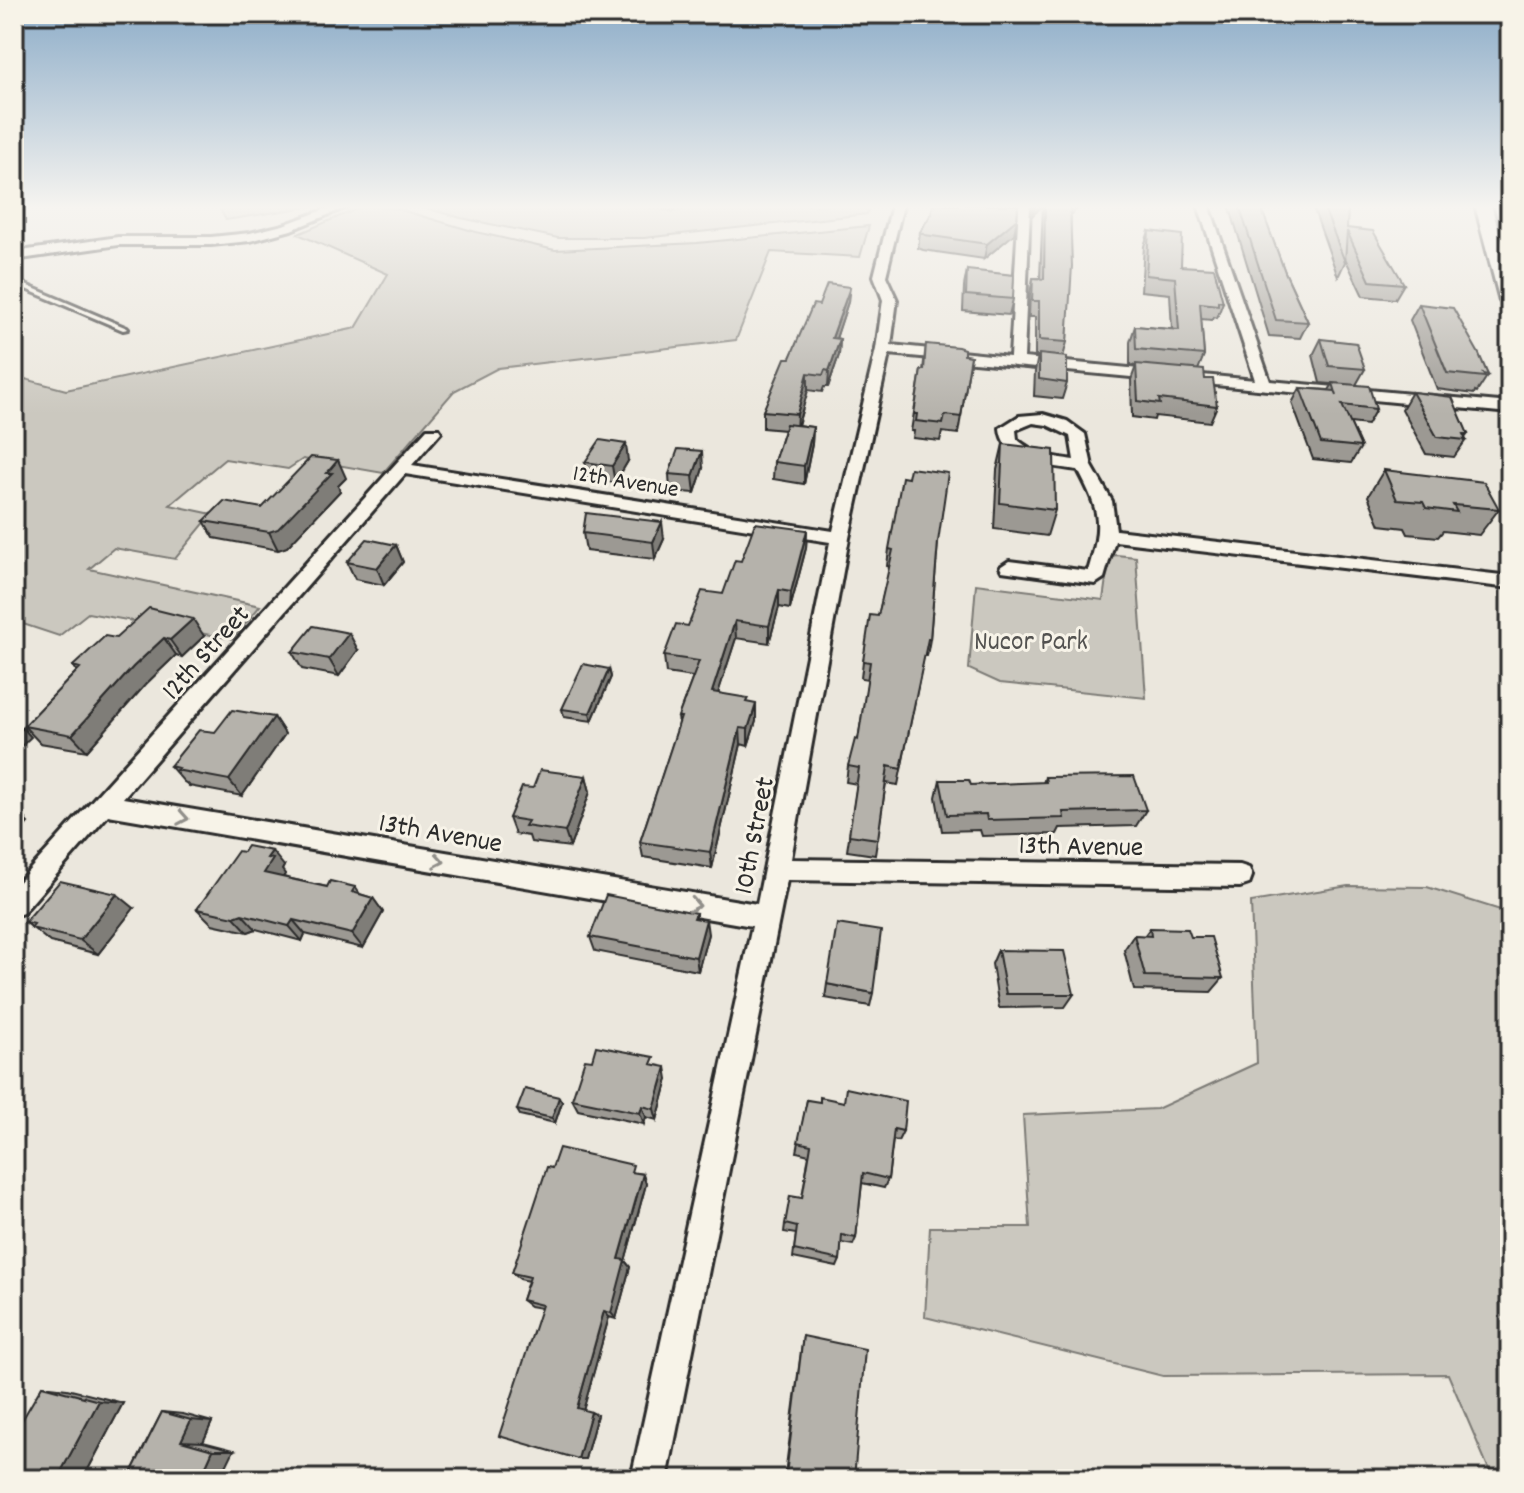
<svg xmlns="http://www.w3.org/2000/svg" width="1524" height="1493" font-family="Dekko,sans-serif">
<style>
.green{fill:#cbc8bf;stroke:#7b7a75;stroke-width:2}
.lines{fill:none;stroke-linecap:round;stroke-linejoin:round}
.stream{stroke:#72716c;stroke-width:5}
.service-casing{stroke:#2b2b2b;stroke-width:6}
.minor-casing{stroke:#2b2b2b;stroke-width:6}
.secondary-casing{stroke:#2b2b2b;stroke-width:6}
.service{fill:#f7f3e8;fill-rule:evenodd}
.minor{fill:#f7f3e8;fill-rule:evenodd}
.secondary{fill:#f7f3e8;fill-rule:evenodd}
.wall{fill:#9c9993;stroke:#2b2b2b;stroke-width:2}
.shaded-wall{fill:#7f7d78;stroke:#2b2b2b;stroke-width:2}
.building{fill:#b5b2ab;stroke:#2b2b2b;stroke-width:2}
.oneway{stroke:#918f8a}
.labels{text-anchor:middle;stroke-width:6;stroke-linejoin:round;paint-order:stroke}
.far-street-label{font-size:24px;fill:#2b2b2b;stroke:#f7f3e8}
.park-label{font-size:28px;fill:#535250;stroke:#f7f3e8}
.street-label{font-size:28px;fill:#2b2b2b;stroke:#f7f3e8}
</style>
<rect width="100%" height="100%" fill="#ebe7dd"/>
<filter id="ink" filterUnits="userSpaceOnUse"><feTurbulence type="fractalNoise" baseFrequency=".0125" numOctaves="2"/><feDisplacementMap in="SourceGraphic" scale="16" xChannelSelector="R" yChannelSelector="G"/><feConvolveMatrix kernelMatrix="1 2 1 2 8 2 1 2 1" color-interpolation-filters="sRGB"/></filter>
<g filter="url(#ink)">
<path class="green" d="M219,205H319L226,220L218,206Z
M366,205L398,209L476,232L555,250L697,243L869,226L860,257L771,252L736,340L498,368L454,391L383,473L303,459L288,469L225,459L170,505L212,514L175,559L114,548L89,569L260,606L233,639L88,613L59,636L14,621V376L66,390L356,328L388,274L298,234Z
M415,205H870L867,214L644,238H558L461,218Z
M1116,555L1136,557L1146,698L1000,683L969,669L976,584L1103,600L1109,557Z
M1348,886L1427,887L1510,913V1479H1493L1448,1374L1163,1376L925,1317L930,1227H1030L1023,1115L1157,1109L1257,1063L1251,902Z"/>
<g class="lines">
<path class="stream" d="M639,205L673,210L709,205"/>
<defs>
<path id="service" d="M14,280L127,328L128,329L123,330L14,284Z"/>
<path id="minor" d="M337,205H352L291,230L250,241L211,245H118L14,260V252L118,237H211L250,233L283,225Z
M892,205H903L886,276L897,300L891,345L1010,357L1019,205H1030L1024,358L1255,380L1198,205H1209L1270,381L1510,403V413L889,354L849,538L791,859L1240,865L1249,868L1252,876L1249,884L1240,887L787,880L667,1479H631L752,926L108,815L23,913L14,916V887L427,429H439L441,432L412,465L833,531L876,349L883,300L874,276ZM405,474L830,542L757,904L123,798Z
M1043,414L1067,421L1085,434L1092,466L1112,501L1116,530L1510,576V588L1115,541L1104,578L1095,584L1002,571L1000,567L1009,561L1088,571C1102,525 1101,513 1078,470C1050,466 1003,463 1000,428L1019,416ZM1033,423L1047,425L1070,436L1074,460C1053,457 1033,454 1017,439L1016,430Z"/>
<path id="secondary" d="M1475,205H1491L1510,269V307L1500,301Z"/>
</defs>
<use href="#service" class="service-casing"/>
<use href="#minor" class="minor-casing"/>
<use href="#secondary" class="secondary-casing"/>
<use href="#service" class="service"/>
<use href="#minor" class="minor"/>
<use href="#secondary" class="secondary"/>
</g>
<path class="wall" d="M1032,205H1080L1071,215L1067,342L1063,357L1067,383L1062,399L1034,396L1035,371L1038,356H1035V317H1029L1030,293L1033,278H1040L1043,205L1033,215Z
M1082,205H1124L1119,211Z
M1229,205H1260L1285,272L1308,322L1300,338L1269,336Z
M1316,205H1348L1347,228L1404,284L1395,299L1363,296L1345,258V262L1338,277L1314,210Z
M1017,219L1014,234L984,259L923,250L918,248L920,232Z
M1149,231L1181,266L1223,302L1217,318L1213,317L1212,320L1201,319L1204,355L1198,370L1205,379L1217,406L1210,422L1155,416L1154,420L1132,417L1131,380L1136,366L1130,365V342L1135,326L1172,329L1170,294L1141,291L1144,246Z
M967,270L1013,299L1009,315L963,311L964,286Z
M848,302L836,338L840,339L839,355L828,387H824L822,392L808,390L798,425L813,427L812,444L804,484L773,479L774,462L784,430L763,428V411L790,358L819,305Z
M1419,304L1488,375L1477,392L1475,391L1474,394L1437,389L1410,320Z
M1321,339L1365,369L1356,385L1376,409L1367,425L1350,423L1361,447L1351,463L1313,459L1292,403L1300,388L1329,390L1333,384L1320,383L1313,355Z
M926,344L964,355L971,356L958,434L942,432L940,441L913,438L914,431H911L921,370H923Z
M1412,392L1468,434L1465,438L1466,440L1454,457L1426,454L1402,409Z
M1003,444L1055,510L1047,536L994,529L997,470Z
M628,461L615,483L588,479L585,462Z
M703,468L695,493L670,491L669,474Z
M1384,470L1499,509L1479,535L1443,531L1438,537L1408,534L1405,528L1380,525L1368,496Z
M346,478L338,486L340,491L287,547L278,550L214,538L204,521L262,508Z
M807,530L806,548L790,609L779,607L769,643L736,638L718,693L748,703L756,721L748,746L741,744L712,868L643,857L640,842L679,724L678,717L693,677L666,673L664,656L688,626L723,594L741,561Z
M583,533L664,539L655,559L586,551Z
M938,542L930,639L927,656H924L898,785L886,783L875,855L847,851L857,784L846,782L848,766L858,740L868,679L861,678L863,661L878,616L890,567L887,566L889,549Z
M396,545L403,562L384,585L355,579L347,562Z
M204,636L182,657L176,655L146,684L87,751L40,743L24,726L77,671L73,666L116,638Z
M358,650L339,676L302,669L292,652Z
M609,669L611,677L592,721L564,717L562,709Z
M274,717L285,734L242,796L189,786L186,783L184,782L170,766L215,732Z
M586,776L590,792L570,847L531,842L529,836L515,834L509,818L533,788Z
M1045,777L1146,810L1136,826L1060,828L1057,834L982,836L980,830L942,831L936,797L940,780L971,785L1043,783Z
M284,866L282,870L285,874L283,877L327,887H355L360,894L373,898L383,912L363,948L305,934L302,941L256,929L248,932L212,924L197,909Z
M134,908L98,954L50,942L25,922Z
M696,913V918L708,934L698,971L595,951L590,937Z
M1150,928L1191,937L1223,978L1211,992L1134,990L1124,950L1134,935L1144,936Z
M998,950L1074,994L1065,1007L999,1008L992,964Z
M827,984L873,993L870,1006L825,998Z
M655,1065L668,1079L657,1120L646,1117L644,1124L578,1110L572,1099Z
M807,1100L903,1131L898,1141L893,1140L888,1179L884,1188L862,1183L856,1238L853,1245L841,1243L840,1260L837,1267L793,1258L796,1234L784,1232L785,1224L802,1198L809,1155L797,1152Z
M562,1102L555,1123L520,1115L517,1110Z
M552,1168L636,1173L643,1174L646,1184L625,1261L630,1267L616,1319L609,1317L583,1410L597,1415L585,1459H578L541,1308L530,1306L522,1300L528,1281L520,1279L512,1273Z
M803,1336L806,1479L785,1474Z
M42,1386L67,1389L123,1403L83,1479H14Z
M162,1412L183,1414L212,1422L203,1442L234,1450L128,1479Z"/>
<path class="shaded-wall" d="M1035,205H1043L1033,215Z
M1070,205H1080L1067,219Z
M1017,219L1014,234L984,259L987,244Z
M850,287L848,302L831,354L832,338Z
M840,339L839,355L828,387L829,371Z
M808,373V390L796,431L797,414Z
M813,427L812,444L804,484V466Z
M626,444L628,461L615,483L612,466Z
M702,451L703,468L695,493L693,476Z
M338,460L346,478L338,486L340,491L287,547L278,550L269,532Z
M662,522L664,539L655,559L653,542Z
M807,530L806,548L790,609L791,592Z
M396,545L403,562L384,585L377,568Z
M779,590V607L769,643V626Z
M193,619L204,636L182,657L170,640Z
M735,621L736,638L713,709L712,692Z
M349,633L358,650L339,676L329,659Z
M164,638L176,655L146,684L87,751L72,735L133,667Z
M609,669L611,677L592,721L590,713Z
M756,704V721L748,746V729Z
M274,717L285,734L242,796L229,780Z
M23,728L31,737L14,753V736Z
M740,728L741,744L712,868L710,852Z
M586,776L590,792L570,847L565,832Z
M14,809L26,819L25,820L28,823L14,839Z
M272,851L284,866L282,870L285,874L276,888L264,873L267,858Z
M117,894L134,908L98,954L80,940Z
M373,898L383,912L363,948L352,934Z
M242,914L256,929L248,932L234,917Z
M293,920L305,934L302,941L289,926Z
M706,920L708,934L698,971L696,957Z
M666,1067L668,1079L657,1120L654,1109Z
M559,1097L562,1102L555,1123L552,1118Z
M642,1106L646,1117L644,1124L640,1113Z
M643,1174L646,1184L625,1261L630,1267L616,1319L611,1313L619,1259Z
M604,1311L609,1317L583,1411L577,1408Z
M99,1401L123,1403L83,1479H57Z
M591,1412L597,1415L585,1459H578Z
M191,1420L212,1422L203,1442L181,1441Z
M213,1450H234L220,1479H200Z"/>
<path class="building" d="M933,205H1018L1017,219L987,244L925,235L920,232L931,214Z
M1045,205H1070L1072,266L1067,342L1039,340V301H1032L1033,278L1044,279Z
M1239,205H1260L1285,272L1308,322L1276,320Z
M1323,205H1348L1347,228L1373,231L1404,284L1370,281L1347,231L1345,262Z
M1149,231L1182,235L1181,266L1214,268L1223,302L1218,301V305L1200,303L1204,355L1136,349L1135,326L1179,330L1175,278L1146,275Z
M967,270L1014,275L1013,299L966,295Z
M827,284L850,287L832,338L840,339L829,371L825,370L823,375L808,373L797,414L763,411L785,358H790L813,304L819,305Z
M1419,304L1453,308L1479,354L1488,375L1483,374L1485,377L1447,373Z
M1321,339L1356,343L1365,369L1329,366Z
M926,344L958,347L964,349V355L971,356L961,417L945,415L943,424L916,421L917,414H914L921,370H924Z
M1039,354L1067,357V383L1039,379Z
M1136,364L1204,370L1205,379H1213L1217,406L1159,399L1160,404L1138,401Z
M1333,383L1369,386L1376,409L1342,405L1361,447L1321,443L1300,388L1335,391L1337,396Z
M1412,392L1452,397L1468,434H1463L1466,440L1437,437Z
M786,424L813,427L804,466L774,462Z
M600,440L626,444L612,466L585,462Z
M1003,444L1054,450L1055,510L1000,503Z
M678,449L702,451L693,476L669,474Z
M311,457L338,460L327,473H332L278,529L269,532L204,521L224,501L262,508Z
M910,468L948,473L938,542L930,639H928L901,769L888,766L878,839L849,835L859,768L848,766L855,739L858,740L870,662L863,661L870,615L878,616L893,550L889,549L902,477L908,478Z
M1384,470L1484,482L1499,509L1453,505L1457,512L1426,508L1423,502L1397,500Z
M586,513L662,522L653,542L583,533Z
M755,523L807,530L791,592L779,590L769,626L735,621L712,692L748,698L746,702L756,704L748,729L740,728L710,852L640,842L681,717H678L699,661L664,656L676,624L688,626L702,591L723,594L735,560L741,561Z
M367,539L396,545L377,568L347,562Z
M149,608L193,619L170,640L164,638L133,667L72,735L24,726L80,668L73,666L105,636L116,638Z
M313,626L349,633L329,659L292,652Z
M583,664L609,669L590,713L562,709Z
M232,710L274,717L229,780L176,770L178,768L170,766L199,730L215,732Z
M14,726L23,728L14,736Z
M540,770L586,776L565,832L525,826L528,821L509,818L522,787L533,788Z
M1134,776L1146,810L1063,812L1064,818L987,820L986,814L947,815L940,780H969L971,785L1046,782L1045,777Z
M247,846L272,851L267,858L273,859L264,873L327,887L330,881L355,887L352,892L373,898L352,934L293,920L289,926L242,914L234,917L197,909L238,851L243,852Z
M60,881L117,894L80,940L31,928L34,924L25,922Z
M606,895L696,913L694,918L706,920L696,957L590,937Z
M837,924L881,931L873,993L827,984Z
M1150,928L1188,929L1191,937H1211L1223,978L1145,976L1134,935L1151,936Z
M998,950L1064,951L1074,994H1006Z
M596,1046L654,1057L651,1064L666,1067L654,1109L642,1106L640,1113L572,1099L585,1059L592,1060Z
M846,1088L906,1101L903,1131L894,1129L888,1179L863,1173L856,1238L842,1235L840,1260L794,1250L797,1227L785,1224L790,1196L802,1198L811,1145L798,1142L807,1100L820,1102V1097L844,1102Z
M525,1089L559,1097L552,1118L517,1110Z
M559,1148L633,1165L631,1172L643,1174L619,1259L625,1260L611,1313L604,1311L577,1408L591,1412L578,1459L499,1436L542,1305L522,1300L530,1277L512,1273L547,1167L552,1168Z
M803,1336L865,1349L854,1479H806L786,1475Z
M42,1386L99,1401L57,1479H14V1434Z
M162,1412L191,1420L181,1441L213,1450L200,1479H128Z"/>
<defs><path id="oneway-chevron" d="M-2-3.5L2.5 0L-2 3.5" fill="none" stroke-width="1.6" stroke-linecap="round" stroke-linejoin="round" transform="scale(2)"/></defs>
<g class="oneway">
<use href="#oneway-chevron" transform="translate(183 818) rotate(10)"/>
<use href="#oneway-chevron" transform="translate(439 861) rotate(10)"/>
<use href="#oneway-chevron" transform="translate(695 905) rotate(10)"/>
</g>
</g>
<linearGradient id="sky" x2="0" y2="1"><stop stop-color="#8cacc8"/><stop offset="0.5" stop-color="#f6f4f0"/><stop offset="1" stop-color="#f6f4f0" stop-opacity="0"/></linearGradient>
<rect width="1524" height="414" fill="url(#sky)"/>
<g class="labels">
<g class="far-street-label">
<text transform="translate(626 480) rotate(9)" y="8">12th Avenue</text>
</g>
<g class="park-label">
<text x="1031" y="649">Nucor Park</text>
</g>
<g class="street-label">
<text transform="translate(204 651) rotate(-48)" y="10">12th Street</text>
<text transform="translate(441 831) rotate(10)" y="10">13th Avenue</text>
<text transform="translate(752 835) rotate(-79)" y="10">10th Street</text>
<text transform="translate(1081 844) rotate(1)" y="10">13th Avenue</text>
</g>
</g>
<rect width="1524" height="1493" fill="none" stroke="#f7f3e8" stroke-width="48"/>
<rect x="24" y="24" width="1476" height="1445" fill="none" stroke="#2b2b2b" stroke-width="3" filter="url(#ink)"/>
</svg>
